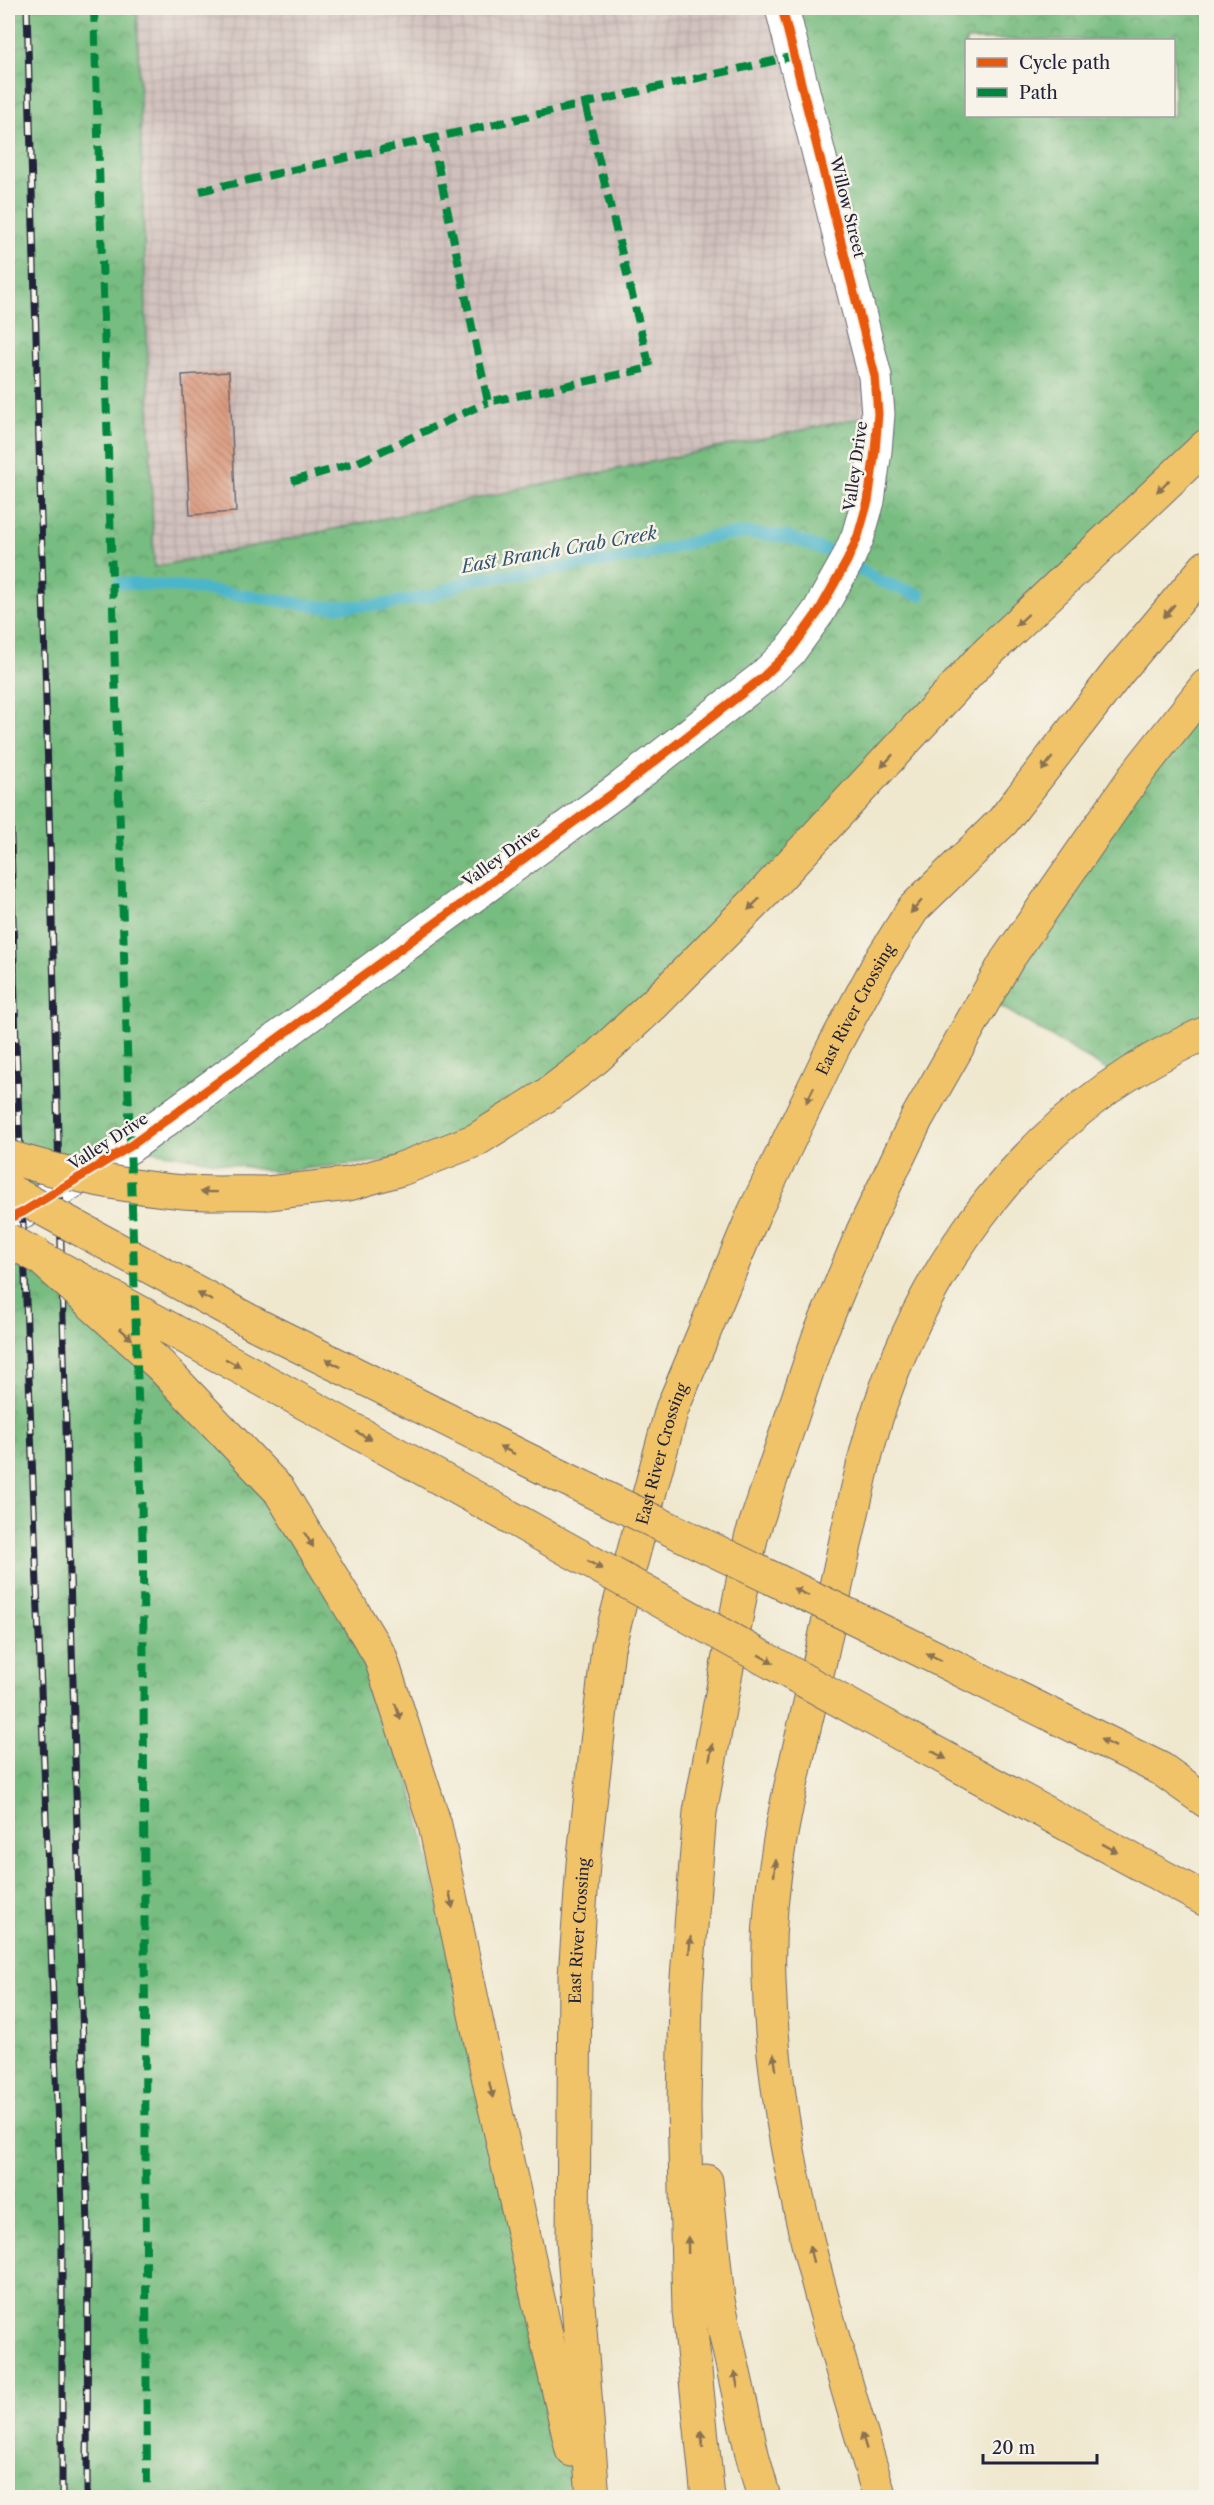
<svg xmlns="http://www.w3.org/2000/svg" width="1214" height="2505" font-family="'Libre Caslon Text',serif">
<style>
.industrial{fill:url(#industrial-grid)}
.forest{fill:url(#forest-crowns);stroke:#4c6f5e;stroke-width:1.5;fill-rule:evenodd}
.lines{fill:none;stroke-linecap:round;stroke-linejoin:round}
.stream{stroke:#4cb5ca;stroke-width:12}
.building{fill:url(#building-back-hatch)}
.street-casing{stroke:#6a676f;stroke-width:35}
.highway-casing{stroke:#6a676f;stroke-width:35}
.street{stroke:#fff;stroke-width:33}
.highway{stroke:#f0c369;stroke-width:33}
.rail-casing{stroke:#22223b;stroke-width:7}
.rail{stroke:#f7f3e8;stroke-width:4.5;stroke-dasharray:14;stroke-linecap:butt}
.highway-bridge-casing{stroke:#6a676f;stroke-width:35;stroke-linecap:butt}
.highway-bridge{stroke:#f0c369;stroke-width:33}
.quiet{stroke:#00873e;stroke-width:8;stroke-dasharray:15 8;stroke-linecap:butt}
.cycleway-casing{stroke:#f7f3e8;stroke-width:13}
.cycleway{stroke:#e8590c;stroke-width:9}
.oneway{fill:#897252}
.labels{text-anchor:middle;stroke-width:5;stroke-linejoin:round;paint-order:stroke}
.street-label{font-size:16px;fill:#22223b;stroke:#f7f3e8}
.water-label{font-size:18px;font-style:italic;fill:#31556d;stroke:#f7f3e8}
</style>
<defs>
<pattern id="industrial-grid" width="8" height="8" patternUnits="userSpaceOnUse" patternTransform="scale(1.5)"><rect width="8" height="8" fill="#d0c0bc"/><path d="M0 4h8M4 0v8" fill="none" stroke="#b2a5a2"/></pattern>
<pattern id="forest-crowns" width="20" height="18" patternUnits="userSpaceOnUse" patternTransform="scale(1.5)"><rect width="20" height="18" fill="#77bc80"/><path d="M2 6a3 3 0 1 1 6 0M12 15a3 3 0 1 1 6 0" fill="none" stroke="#61986a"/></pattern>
<pattern id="building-back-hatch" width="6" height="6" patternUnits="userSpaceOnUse" patternTransform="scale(1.5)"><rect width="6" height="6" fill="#da997d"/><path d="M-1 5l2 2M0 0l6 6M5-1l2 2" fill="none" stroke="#b07c68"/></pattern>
</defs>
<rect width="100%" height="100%" fill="#f7f3e8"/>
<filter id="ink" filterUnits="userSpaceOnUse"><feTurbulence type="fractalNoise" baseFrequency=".0167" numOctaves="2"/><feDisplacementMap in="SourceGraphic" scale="12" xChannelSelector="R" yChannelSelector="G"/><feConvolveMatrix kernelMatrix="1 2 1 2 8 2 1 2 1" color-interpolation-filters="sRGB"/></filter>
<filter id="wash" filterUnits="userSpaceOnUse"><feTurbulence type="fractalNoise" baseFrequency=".008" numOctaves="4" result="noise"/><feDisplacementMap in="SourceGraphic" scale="24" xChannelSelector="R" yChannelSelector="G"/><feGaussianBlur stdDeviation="1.35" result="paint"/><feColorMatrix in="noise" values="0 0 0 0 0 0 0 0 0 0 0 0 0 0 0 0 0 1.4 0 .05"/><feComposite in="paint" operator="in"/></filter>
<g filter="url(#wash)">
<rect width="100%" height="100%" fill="#efe8cf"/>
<path class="industrial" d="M137,8H782L878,414L153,567Z"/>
<path class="forest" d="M8,8H137L154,567L877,414L782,8H1206V446L547,1095L397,1160L274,1172L129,1147L8,1219ZM966,40H1174V116H966Z
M1206,686V1033L1120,1078L985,997Z
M8,1240L279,1490L380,1656L583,2497H8Z"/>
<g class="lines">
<path class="stream" d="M120,583L185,587L324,607L382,605L432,596L471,580L570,567L644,555L711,537L746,533L788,537L836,554L879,581L920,595"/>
</g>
<g id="blocks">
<path class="building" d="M229,372L236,512L190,515L182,375Z"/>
</g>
</g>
<g filter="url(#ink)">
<use href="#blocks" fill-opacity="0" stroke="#6a676f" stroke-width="1.5"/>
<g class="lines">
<defs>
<path id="street" d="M8,1219L23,1212L129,1147L623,786L762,678L790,651L819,611L847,561L858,536L868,501L875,451L878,414L875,376L782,8"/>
<g id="highway">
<path d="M268,1193L349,1184L401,1169L476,1140L547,1095L597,1057L654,1004L763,894L982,658L1206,446"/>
<path d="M257,1325L560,1476"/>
<path d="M276,1387L544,1536"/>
<path d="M279,1490L380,1656L435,1825L490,2085L572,2450"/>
<path d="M892,1636L1161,1769L1206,1801"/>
<path d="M888,1727L1206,1900"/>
<path d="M706,2181L718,2300L752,2454L764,2498"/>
<path id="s1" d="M593,2498L573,2239L575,1976L583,1864L608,1648L672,1409L754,1213L833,1048L879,963L913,909L1003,821L1119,671L1206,567"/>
<path d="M708,2498L689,2311L684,2108L686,1990L700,1812L751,1538L818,1339L863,1231L917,1118L1007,960L1135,776L1206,686"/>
<path d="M880,2498C830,2328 774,2158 769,1979C765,1872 795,1769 819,1665C835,1593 849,1521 867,1450C915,1269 1032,1108 1206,1033"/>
</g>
</defs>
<use href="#street" class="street-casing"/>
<use href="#highway" class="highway-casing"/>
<use href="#street" class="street"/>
<use href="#highway" class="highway"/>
<defs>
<path id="rail" d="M27,8L88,2228L87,2498
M8,719L16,1043L62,2231V2498"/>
</defs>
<use href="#rail" class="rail-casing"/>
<use href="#rail" class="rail"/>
<defs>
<path id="highway-bridge" d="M8,1157C65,1174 125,1187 184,1192C212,1194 240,1192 268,1193
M8,1190L257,1325
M8,1240L276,1387
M35,1253L161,1366L279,1490
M560,1476L892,1636
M544,1536L888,1727"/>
</defs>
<use href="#highway-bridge" class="highway-bridge-casing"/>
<use href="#highway-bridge" class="highway-bridge"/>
<path class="quiet" d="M94,8L143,1554L147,2498
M432,138L488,402L650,368L585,103
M200,191L795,56
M292,481L358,462L488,402"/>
<defs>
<path id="cycleway" d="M8,1219L23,1212L129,1147L623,786L762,678L790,651L819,611L847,561L858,536L868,501L875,451L878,414L875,376L782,8"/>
</defs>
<use href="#cycleway" class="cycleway-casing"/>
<use href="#cycleway" class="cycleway"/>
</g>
<defs><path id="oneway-solid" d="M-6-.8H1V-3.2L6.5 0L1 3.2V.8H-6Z" transform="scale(1.5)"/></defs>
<g class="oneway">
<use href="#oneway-solid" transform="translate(1163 486) rotate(137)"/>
<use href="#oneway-solid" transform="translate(1169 611) rotate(130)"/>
<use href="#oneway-solid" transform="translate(1022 620) rotate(137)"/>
<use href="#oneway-solid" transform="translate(887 761) rotate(133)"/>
<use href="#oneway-solid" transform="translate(1047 764) rotate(128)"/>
<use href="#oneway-solid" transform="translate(754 904) rotate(135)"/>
<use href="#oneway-solid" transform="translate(916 907) rotate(131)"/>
<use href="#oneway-solid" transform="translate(810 1095) rotate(116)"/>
<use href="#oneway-solid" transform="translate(209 1192) rotate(-179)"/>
<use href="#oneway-solid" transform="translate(205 1297) rotate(-152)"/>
<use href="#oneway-solid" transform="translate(126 1334) rotate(42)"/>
<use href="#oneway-solid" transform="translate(233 1363) rotate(29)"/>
<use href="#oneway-solid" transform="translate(333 1363) rotate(-153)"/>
<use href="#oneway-solid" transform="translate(364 1436) rotate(29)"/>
<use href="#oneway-solid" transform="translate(507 1450) rotate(-153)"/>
<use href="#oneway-solid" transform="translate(309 1540) rotate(59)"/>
<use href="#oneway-solid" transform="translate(595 1565) rotate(29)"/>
<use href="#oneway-solid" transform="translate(801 1592) rotate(-154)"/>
<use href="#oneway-solid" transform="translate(934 1657) rotate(-154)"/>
<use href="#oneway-solid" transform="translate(766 1659) rotate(29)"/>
<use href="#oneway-solid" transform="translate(398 1712) rotate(72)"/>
<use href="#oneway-solid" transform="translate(1108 1743) rotate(-154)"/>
<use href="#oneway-solid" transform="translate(711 1752) rotate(-80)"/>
<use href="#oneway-solid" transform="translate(939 1755) rotate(29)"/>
<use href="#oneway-solid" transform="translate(1110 1848) rotate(29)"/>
<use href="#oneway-solid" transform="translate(775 1868) rotate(-83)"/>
<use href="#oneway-solid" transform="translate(451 1900) rotate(78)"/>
<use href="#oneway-solid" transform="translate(690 1945) rotate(-85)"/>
<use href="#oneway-solid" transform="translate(775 2062) rotate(-98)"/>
<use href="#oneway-solid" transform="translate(491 2090) rotate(77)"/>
<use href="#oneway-solid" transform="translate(688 2245) rotate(-91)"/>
<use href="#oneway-solid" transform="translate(811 2254) rotate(-104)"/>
<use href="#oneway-solid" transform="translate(736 2379) rotate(-102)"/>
<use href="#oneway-solid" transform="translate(702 2439) rotate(-96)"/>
<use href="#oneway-solid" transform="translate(864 2441) rotate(-107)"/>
</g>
</g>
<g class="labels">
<g class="street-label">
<text transform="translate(848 207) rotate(76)" y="6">Willow Street</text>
<text transform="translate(855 466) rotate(-82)" y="6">Valley Drive</text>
<text transform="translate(501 856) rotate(-36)" y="6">Valley Drive</text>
<text dy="6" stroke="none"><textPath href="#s1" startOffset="1540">East River Crossing</textPath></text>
<text transform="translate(108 1141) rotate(-33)" y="6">Valley Drive</text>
<text dy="6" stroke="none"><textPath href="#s1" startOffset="1054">East River Crossing</textPath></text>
<text dy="6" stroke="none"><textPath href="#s1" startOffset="568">East River Crossing</textPath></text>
</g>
<g class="water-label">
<text transform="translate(559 550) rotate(-10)" y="6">East Branch Crab Creek</text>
</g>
</g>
<rect width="1214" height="2505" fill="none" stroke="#f7f3e8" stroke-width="30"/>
<rect x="965" y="39" width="210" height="78" fill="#f7f3e8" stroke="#a29fa3" stroke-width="1.5"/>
<rect x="977" y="58" width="30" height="9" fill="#e8590c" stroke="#a29fa3" stroke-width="1.5"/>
<text x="1019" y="69" font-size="18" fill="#22223b">Cycle path</text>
<rect x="977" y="88" width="30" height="9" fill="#00873e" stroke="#a29fa3" stroke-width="1.5"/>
<text x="1019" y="99" font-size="18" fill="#22223b">Path</text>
<path d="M983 2454v9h114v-9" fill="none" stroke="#22223b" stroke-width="3"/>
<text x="992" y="2454" font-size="18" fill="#22223b" stroke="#f7f3e8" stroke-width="4.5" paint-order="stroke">20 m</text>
</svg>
